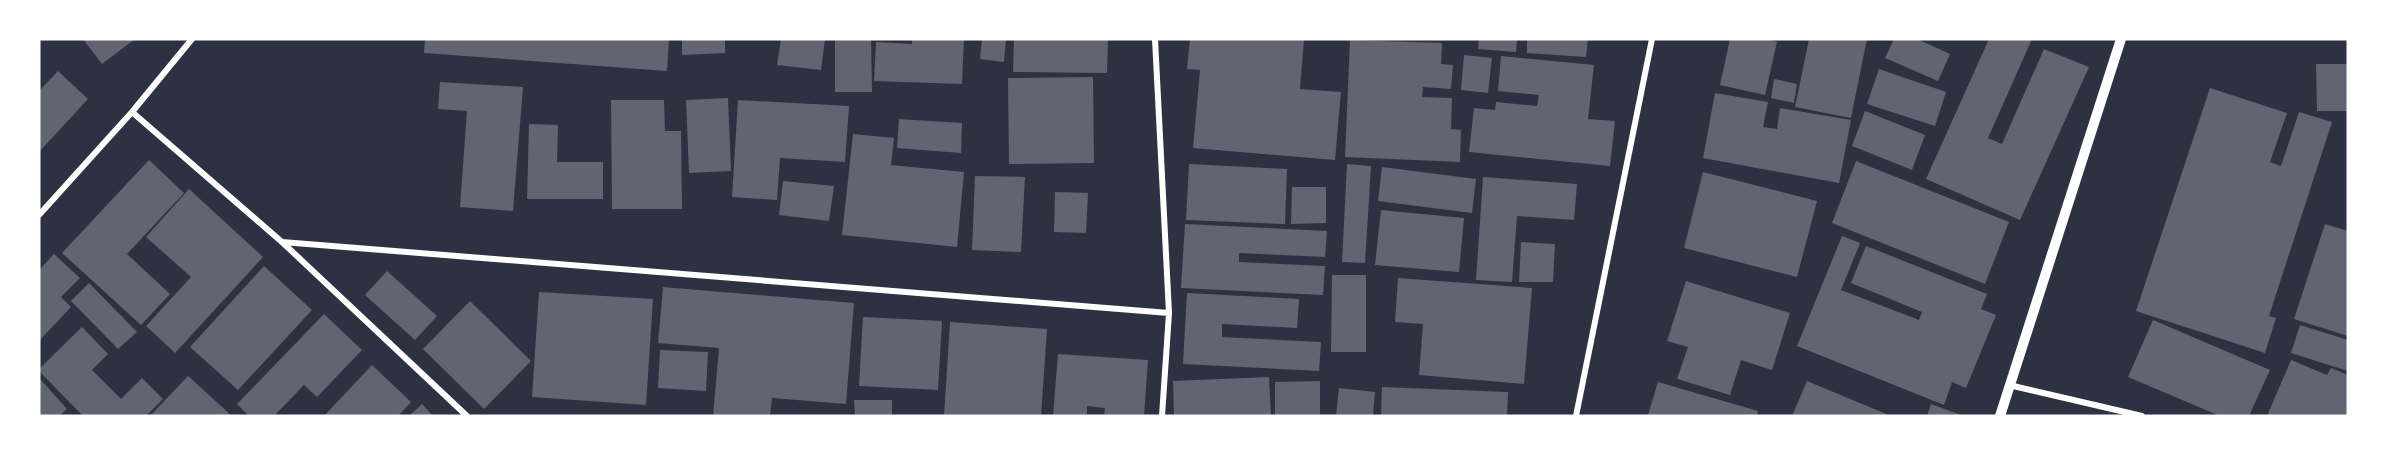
<svg xmlns="http://www.w3.org/2000/svg" width="2387" height="455" font-family="'Exo 2',sans-serif">
<style>
.building{fill:#626471}
.lines{fill:none;stroke-linecap:round;stroke-linejoin:round}
.minor{stroke:#fff;stroke-width:6}
.tertiary{stroke:#fff;stroke-width:10}
</style>
<rect width="100%" height="100%" fill="#2d3142"/>
<path class="building" d="M83,39H135L102,64Z
M425,39H669L667,71L424,53Z
M682,39H725V53L682,55Z
M781,39H825L821,70L777,65Z
M835,39H871L872,92H835Z
M912,39H964L962,84L874,81L876,42L912,44Z
M982,39H1006L1004,62L980,59Z
M1014,39H1108L1107,73L1013,72Z
M1190,39H1304L1300,89L1341,92L1335,160L1193,148L1200,70L1187,69Z
M1479,39H1517L1516,52L1478,49Z
M1527,39H1588L1586,57L1527,53Z
M1730,39H1766L1777,42L1765,95L1720,85Z
M1809,39H1867L1851,118L1795,107Z
M1894,39H1917L1950,54L1938,81L1885,58Z
M1989,39H2032L1988,138L2002,144L2044,49L2089,67L2020,220L1926,179Z
M1350,40L1442,43L1441,64L1453,65L1451,89L1423,87L1422,97L1452,98L1451,129L1461,130L1460,162L1345,157Z
M1464,55L1492,58L1488,93L1461,90Z
M1501,56L1594,65L1588,119L1615,121L1610,166L1469,152L1474,108L1495,110L1496,102L1537,106L1539,95L1498,91Z
M2316,64H2348V111H2317Z
M1879,69L1946,92L1935,126L1867,104Z
M58,71L88,99L39,152V91Z
M1093,77L1094,163L1009,164L1008,78Z
M1774,79L1797,84L1794,103L1771,98Z
M440,82L523,87L513,211L460,207L467,111L438,109Z
M2210,88L2287,113L2270,162L2281,166L2299,112L2332,122L2269,316L2276,318L2265,353L2136,311Z
M1715,93L1768,102L1763,127L1777,129L1780,108L1851,120L1839,183L1703,158Z
M728,98L731,171L689,173L686,100Z
M611,100H664L665,131H681L682,209H612Z
M738,100L849,106L845,162L780,158L777,200L732,197Z
M1865,111L1925,135L1912,170L1852,146Z
M899,119L962,123L961,153L897,148Z
M529,124L558,125L557,162H603V199H527Z
M853,134L894,138L891,165L964,172L957,247L842,235Z
M149,160L184,193L127,254L170,294L141,325L62,253Z
M1856,161L2009,222L1985,284L1832,223Z
M1189,164L1287,169L1285,224L1186,220Z
M1347,164L1371,166L1365,263L1342,262Z
M1382,167L1476,179L1472,213L1378,201Z
M1703,172L1817,201L1797,277L1684,248Z
M975,176L1025,177L1021,252L972,250Z
M1483,177L1577,184L1574,220L1517,216L1512,282L1476,280Z
M783,181L834,186L829,221L779,215Z
M1292,187H1326V223L1291,224Z
M189,189L263,257L175,353L146,326L191,277L146,237Z
M1055,192L1088,193L1086,233L1054,232Z
M1381,210L1464,218L1459,272L1375,265Z
M1185,224L1327,231L1325,257L1239,253V262L1325,266L1323,295L1181,288Z
M2325,224L2348,231V336L2294,319Z
M1842,236L1860,243L1841,290L1919,320L1922,312L1851,283L1866,246L1987,294L1981,309L1996,315L1966,388L1952,382L1944,405L1797,346Z
M1521,242L1555,244L1553,282H1519Z
M54,254L80,278L61,297L71,307L39,341V270Z
M264,266L312,310L238,390L190,347Z
M387,271L437,316L415,340L365,295Z
M1332,275H1366V352H1331Z
M1398,278L1532,288L1524,384L1419,375L1423,324L1395,322Z
M1686,281L1790,313L1772,370L1741,360L1730,395L1677,379L1688,347L1667,341Z
M89,283L137,332L118,349L71,301Z
M663,287L854,303L846,404L772,398L770,416H713L719,348L658,343Z
M539,292L653,299L646,405L532,397Z
M1187,293L1299,299L1297,328L1222,324V337L1321,342L1319,371L1183,364Z
M470,301L531,361L484,409L423,349Z
M324,314L362,350L317,397L304,385L274,416H249L237,404Z
M863,317L942,321L938,390L859,386Z
M2153,320L2270,370L2249,416H2220L2128,377Z
M950,322L1047,329L1041,416H944Z
M2300,325L2348,340V371L2291,353Z
M82,327L108,354L92,370L121,399L142,378L163,399L146,416H83L39,371V369Z
M660,350L708,352L706,391L658,388Z
M1058,354L1148,360L1144,416H1104L1105,408L1087,406V416H1053Z
M2291,360L2327,375L2331,368L2348,375V416H2267Z
M372,365L411,402L398,416H324Z
M188,376L232,416H150Z
M1269,377L1271,416H1174L1173,381Z
M41,380L67,409L59,416H39V381Z
M1320,381V416H1275V382Z
M1807,381L1891,416H1792Z
M1658,382L1758,411L1757,416L1648,415Z
M1382,387L1508,392L1507,416H1381Z
M1339,388L1375,392L1373,415L1336,416Z
M854,400H892V416H855Z
M422,404L433,416H409Z
M1931,404L1964,416H1927Z"/>
<g class="lines">
<path class="minor" d="M1155,39L1169,313L1162,416
M132,112L282,242L467,416
M39,215L132,112L192,39
M282,242L1169,313
M2009,385L2142,416
M1576,416L1652,39"/>
<path class="tertiary" d="M2000,416L2121,39"/>
</g>
<rect width="2387" height="455" fill="none" stroke="#ffffff" stroke-width="81"/>
</svg>
